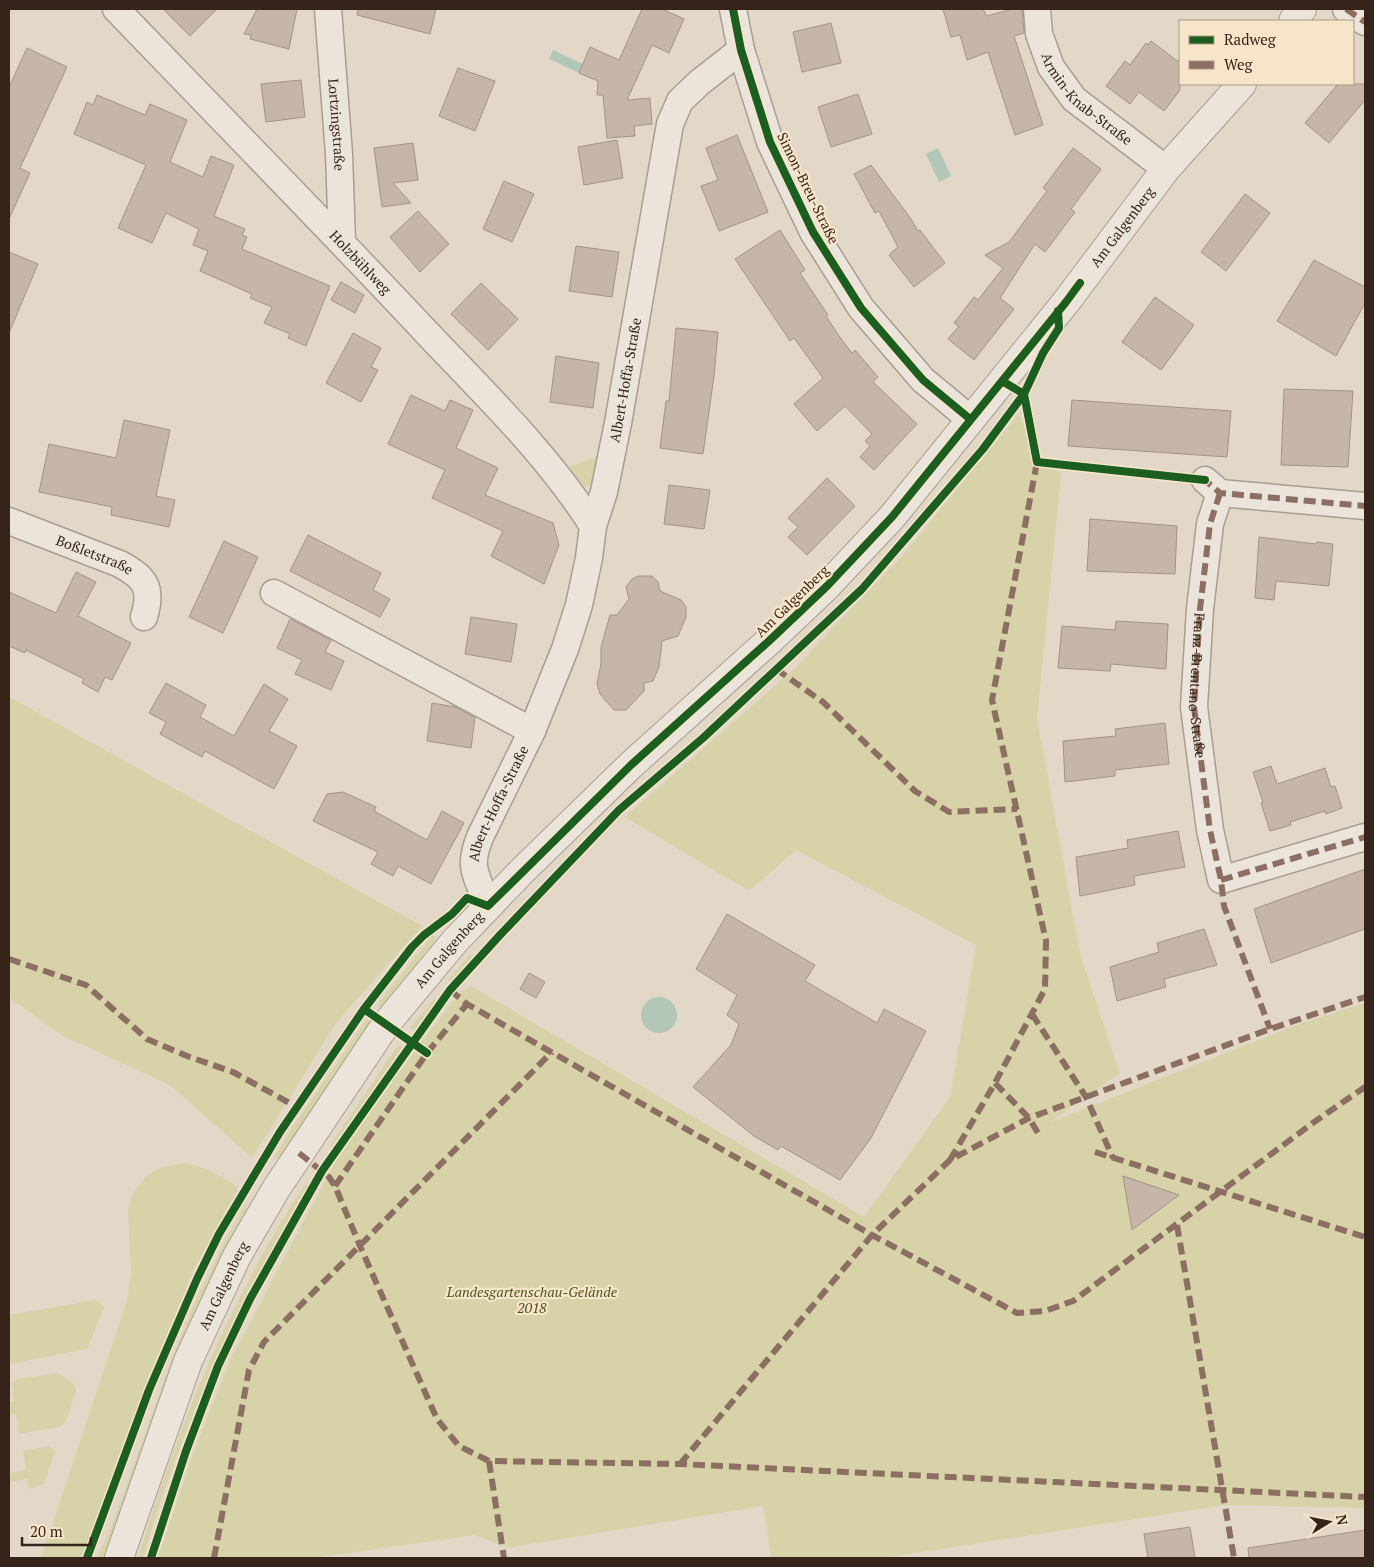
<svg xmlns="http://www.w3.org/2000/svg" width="1374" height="1567" font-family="'PT Serif',serif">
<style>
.green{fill:#d7d2a8}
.water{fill:#b3c7b9}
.building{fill:#c7b5a8;stroke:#a39387}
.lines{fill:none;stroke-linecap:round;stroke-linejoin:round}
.minor-casing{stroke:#a89d91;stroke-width:29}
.tertiary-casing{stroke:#a89d91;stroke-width:30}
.minor{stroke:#ebe4da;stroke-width:26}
.tertiary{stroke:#ebe4da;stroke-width:28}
.quiet{stroke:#8d6e63;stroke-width:6;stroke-dasharray:12 6;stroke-linecap:butt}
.cycleway-casing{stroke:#f7e5ca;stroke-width:11}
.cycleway{stroke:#1b5e20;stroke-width:8}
.labels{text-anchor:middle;stroke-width:4.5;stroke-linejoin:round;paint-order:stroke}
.street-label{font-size:14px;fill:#36241a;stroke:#f7e5ca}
.park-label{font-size:14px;font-style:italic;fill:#4c541f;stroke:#f7e5ca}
</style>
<rect width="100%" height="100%" fill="#e3d8c7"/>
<path class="green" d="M1019,414L1039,459L1061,474L1037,718L1080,954L1120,1073L1048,1123L1297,1025L1365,1003V1508L1225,1505L883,1558H771L763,1506L507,1548L475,1535L313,1558H158L194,1451L231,1358L338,1157L420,1044L459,993L471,986L864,1217L950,1097L976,945L796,850L749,891L625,817L794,669L903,555Z
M599,456L593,483L587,487L584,486L571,470V466Z
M9,697L422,926L336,1023L252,1158L170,1085L63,1036L9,998Z
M433,935L436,937L433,943L382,1008L377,1005Z
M469,955H476L451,984L449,979Z
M437,999L438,1001L415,1032L410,1028L433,1000Z
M367,1019L371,1023L282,1155L272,1161L294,1125Z
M399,1044L403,1047L332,1152L331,1144Z
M186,1163L206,1169L233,1183L237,1187V1190L194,1269L158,1358L84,1558H41L127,1300L131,1271L128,1209L132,1196L138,1186L148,1174L162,1167Z
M308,1183L310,1184V1187C239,1303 180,1428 143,1558H138C177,1429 229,1299 304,1186Z
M247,1201L245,1217L117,1530L104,1558H97L112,1525L171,1361L197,1297L226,1239Z
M96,1300L100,1302L104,1307L87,1349L9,1364V1315Z
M58,1373L74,1384L76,1391L65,1423L59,1427L19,1434L16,1414L9,1415V1402L14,1401L12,1383L17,1379Z
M49,1446L55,1451L44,1484L29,1489L27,1479L9,1482V1473L26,1470L23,1451Z"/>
<path class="water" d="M553,50L583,64L579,73L549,59Z
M938,148L951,176L939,182L926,154Z
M641 1015a18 18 0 1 1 36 0a18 18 0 1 1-36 0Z"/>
<path class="building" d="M163,9H217L190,36Z
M257,9H297L289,49L250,39L251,35L244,34Z
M358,9H436L430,34L357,15Z
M642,9H662L684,19L669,53L652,45L627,100L650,98L652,124L634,126L635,136L607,138L603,95H597L598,81L579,73L590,47L619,60Z
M943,9H983L987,16L1012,9H1022L1024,33L1014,36L1043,125L1015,135L988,52L967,60L960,35L951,37Z
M831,23L841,63L802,72L793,32Z
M1151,41L1180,63V90L1164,111L1139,92L1130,104L1106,86L1125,61L1130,65L1146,43L1148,45Z
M27,48L67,67L20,168L30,173L9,219V87Z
M458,68L495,81L475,131L439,116Z
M301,80L305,117L266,122L261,84Z
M1338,84H1365V100L1329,143L1305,123Z
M858,94L872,134L831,147L818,107Z
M97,95L145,115L150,104L187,120L170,162L203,177L211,156L234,165L214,216L245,229L242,235L247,237L242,249L330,286L306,346L288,338L290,334L264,323L272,307L250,298L252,294L200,271L208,251L193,245L199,229L166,213L152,243L118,228L146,165L74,134L87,102L93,105Z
M737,135L768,212L719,231L701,186L718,180L706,148Z
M617,140L623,178L584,185L578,147Z
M413,143L418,180L393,183L411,203L382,207L374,148Z
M1073,148L1101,169L1071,209L1075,212L1045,252L1035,244L1000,298L1014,309L974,360L948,339L959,326L954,323L974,297L978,300L1003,268L985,255L1009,242L1047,191L1043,188Z
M871,165L911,219L918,231L920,230L945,263L914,287L889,255L898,247L879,211L875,213L854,174Z
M504,181L534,194L512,242L483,229Z
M1245,194L1270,213L1226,271L1201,252Z
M418,211L449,244L420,272L390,237Z
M780,230L805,270L800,273L828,315L826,316L839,336L852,353L855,350L878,377L873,382L917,424L874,470L860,457L870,446L865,441L872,434L845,406L817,431L794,404L823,378L794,338L790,341L735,259Z
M576,246L619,252L612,297L569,291Z
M9,252L38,264L9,333Z
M1314,260L1365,287V303L1336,356L1277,321Z
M341,282L364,295L355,313L331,300Z
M481,283L518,319L488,350L451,314Z
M1155,297L1194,325L1161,370L1122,342Z
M676,328L718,332L714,376L703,454L660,448L666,401H669Z
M353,333L381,348L371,367L378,370L361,402L326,383Z
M556,356L599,363L593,408L550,402Z
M1284,389L1353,391L1348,467L1281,465Z
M411,395L445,411L450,400L473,410L456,448L498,468L485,495L553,523L559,545L544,584L491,556L503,531L432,498L445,470L388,444Z
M1072,400L1231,411L1227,457L1068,446Z
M124,420L170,430L156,496L175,500L169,527L111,515L112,507L39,492L49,444L116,458Z
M827,478L855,506L807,555L788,537L798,527L788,518Z
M669,485L710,490L704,529L664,524Z
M1090,519L1177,526L1175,574L1087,571Z
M308,535L381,573L373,590L390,599L380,617L290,571Z
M1259,537L1316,544L1317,542L1333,544L1329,586L1276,581L1274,600L1255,598Z
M224,541L258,557L223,633L189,617Z
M76,572L96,582L78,616L131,643L112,680L105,677L98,692L82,683L84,679L26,650L25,653L9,646V592L56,613Z
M638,576H652L658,582L660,591L681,600L686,607V617L678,636L662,641L659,667L653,681L644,683V691L626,710H614L600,694L597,684L601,664V647L610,615H617L629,599L626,587L632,579Z
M471,617L517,624L511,662L465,654Z
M290,619L331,640L325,652L344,661L331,690L295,674L302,660L277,648Z
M1116,621L1168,624L1166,669L1111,664L1110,671L1058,668L1062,626L1115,630Z
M166,683L206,705L200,717L234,736L264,684L288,699L269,731L297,746L274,789L205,751L202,757L160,734L166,722L149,713Z
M432,703L456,707L475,718L471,748L427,741Z
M1165,723L1169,764L1115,770V776L1065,782L1063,741L1116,736L1115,729Z
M1271,766L1277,784L1325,768L1331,787L1335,786L1342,808L1326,814L1325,811L1290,822L1291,825L1270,831L1261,803L1263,802L1253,772Z
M343,792L376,807L374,811L427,840L442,811L464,823L431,884L398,866L393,876L371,864L378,852L313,821L327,794Z
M1178,831L1185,867L1134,876L1135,885L1080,896L1076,857L1128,848L1127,840Z
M1365,869V929L1271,963L1254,909Z
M727,914L815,965L805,981L877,1023L884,1009L926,1031L871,1138L840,1180L781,1146L778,1150L754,1136L693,1087L731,1045L739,1024L727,1015L737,995L696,969Z
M1204,929L1217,965L1164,979L1166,987L1117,1001L1110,967L1159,952L1157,943Z
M529,973L545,982L536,998L520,989Z
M1123,1176L1179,1195L1132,1230Z
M1190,1527L1195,1558H1148L1144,1534Z
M1365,1530V1558H1249L1248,1548Z"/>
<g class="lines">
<defs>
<g id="minor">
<path id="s1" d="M116,9C220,117 325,224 428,334C486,395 548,455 593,526"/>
<path id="s2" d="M328,9L339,154L342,241"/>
<path d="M733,9L741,50L770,142L813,232L861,308L923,380L970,419"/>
<path id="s3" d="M1037,9L1039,34L1051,67L1074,99L1166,169"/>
<path d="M1346,9L1365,22"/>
<path d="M1205,480L1220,493L1365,506"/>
<path id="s4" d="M1220,493L1210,524L1200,609L1194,707L1210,830L1221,880L1365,837"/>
<path id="s5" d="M9,521L120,564C145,578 153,587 144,617"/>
<path d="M274,593L532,731"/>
<path id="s6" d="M488,906C477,875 467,869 480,837L532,731L565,649L579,605L589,558L593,526L604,492L618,423L670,124L680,101L700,82L741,50"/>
</g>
<g id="tertiary">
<path d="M1293,21L1302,9"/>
<path id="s7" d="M119,1558L188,1361L237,1256L276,1189L386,1024L455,941L522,871L631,765L769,641L827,586L892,517L1066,302L1166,169L1242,84"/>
</g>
</defs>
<use href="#minor" class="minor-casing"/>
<use href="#tertiary" class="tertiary-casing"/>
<use href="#minor" class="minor"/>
<use href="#tertiary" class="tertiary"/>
<path class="quiet" d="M1346,9L1365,22
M1201,479L1205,480L1220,493L1365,506
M1220,493L1210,524L1200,609L1194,707L1210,830L1221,880L1224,906L1270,1029
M776,669L823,702L915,791L949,812L1017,809
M1221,880L1365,837
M9,959L86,985L147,1039L187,1056L233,1072L297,1107
M450,990L467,1004L872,1235L1017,1313L1045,1311L1073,1301L1317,1120L1365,1087
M1032,1014L1086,1097L1113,1158
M995,1083L1029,1118L1038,1133
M1095,1152L1365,1237
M299,1153L329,1177L335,1186L360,1246L437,1419L459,1446L489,1461L680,1464L1365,1497
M950,1160L995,1083L1045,989L1046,941L992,700L1037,462
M335,1186L427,1053L467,1004
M1177,1225L1234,1558
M489,1461L504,1558
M680,1464L872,1235L950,1160L1029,1118L1270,1029L1365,997
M214,1558L249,1370L264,1342L552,1052"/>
<defs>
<path id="cycleway" d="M733,9L741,50L770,142L813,232L861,308L923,380L970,419
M1002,381L1024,394L1037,462L1205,480
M364,1009L427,1053
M87,1558L149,1390L197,1279L219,1234L280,1132L364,1009L412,947L424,935L452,914L467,898L488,906L631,765L769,641L827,586L892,517L1066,302L1080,283
M151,1558L186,1451L218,1366L250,1299L322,1171L450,990L500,935L619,810L703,738L862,589L983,449L1024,394L1043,353L1059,328L1058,311"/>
</defs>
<use href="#cycleway" class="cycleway-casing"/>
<use href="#cycleway" class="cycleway"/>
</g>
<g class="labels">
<g class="street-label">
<text dy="5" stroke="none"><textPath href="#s3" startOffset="108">Armin-Knab-Straße</textPath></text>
<text dy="5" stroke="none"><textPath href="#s2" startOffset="116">Lortzingstraße</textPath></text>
<text transform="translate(808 188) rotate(64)" y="5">Simon-Breu-Straße</text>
<text dy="5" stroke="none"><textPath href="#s7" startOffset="1688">Am Galgenberg</textPath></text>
<text dy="5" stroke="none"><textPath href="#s1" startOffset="352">Holzbühlweg</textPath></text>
<text dy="5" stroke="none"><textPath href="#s6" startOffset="555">Albert-Hoffa-Straße</textPath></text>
<text dy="5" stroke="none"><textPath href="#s5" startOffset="92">Boßletstraße</textPath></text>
<text transform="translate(792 601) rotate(-44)" y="5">Am Galgenberg</text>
<text dy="5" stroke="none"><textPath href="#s4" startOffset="195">Franz-Brentano-Straße</textPath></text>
<text dy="5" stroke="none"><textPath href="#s6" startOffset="110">Albert-Hoffa-Straße</textPath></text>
<text dy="5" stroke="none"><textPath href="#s7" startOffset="698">Am Galgenberg</textPath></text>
<text dy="5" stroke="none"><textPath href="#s7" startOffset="292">Am Galgenberg</textPath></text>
</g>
<g class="park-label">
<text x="532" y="1297">Landesgartenschau-Gelände<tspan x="532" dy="16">2018</tspan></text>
</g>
</g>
<rect width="1374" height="1567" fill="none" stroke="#36241a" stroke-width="20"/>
<rect x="1179" y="20" width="175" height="65" fill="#f7e5ca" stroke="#aa9884"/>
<rect x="1189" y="36" width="25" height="8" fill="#1b5e20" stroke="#aa9884"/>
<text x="1224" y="45" font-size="15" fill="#36241a">Radweg</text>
<rect x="1189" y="61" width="25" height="8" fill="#8d6e63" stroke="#aa9884"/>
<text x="1224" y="70" font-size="15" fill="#36241a">Weg</text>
<g transform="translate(1329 1522) rotate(80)" stroke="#f7e5ca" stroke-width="4" paint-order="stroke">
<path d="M0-4L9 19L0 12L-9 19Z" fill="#36241a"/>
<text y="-8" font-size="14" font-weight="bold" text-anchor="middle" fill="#36241a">N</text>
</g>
<path d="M22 1537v8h69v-8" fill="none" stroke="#36241a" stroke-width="2.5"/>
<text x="30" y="1537" font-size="15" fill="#36241a" stroke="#f7e5ca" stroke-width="4" paint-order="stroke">20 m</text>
</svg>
